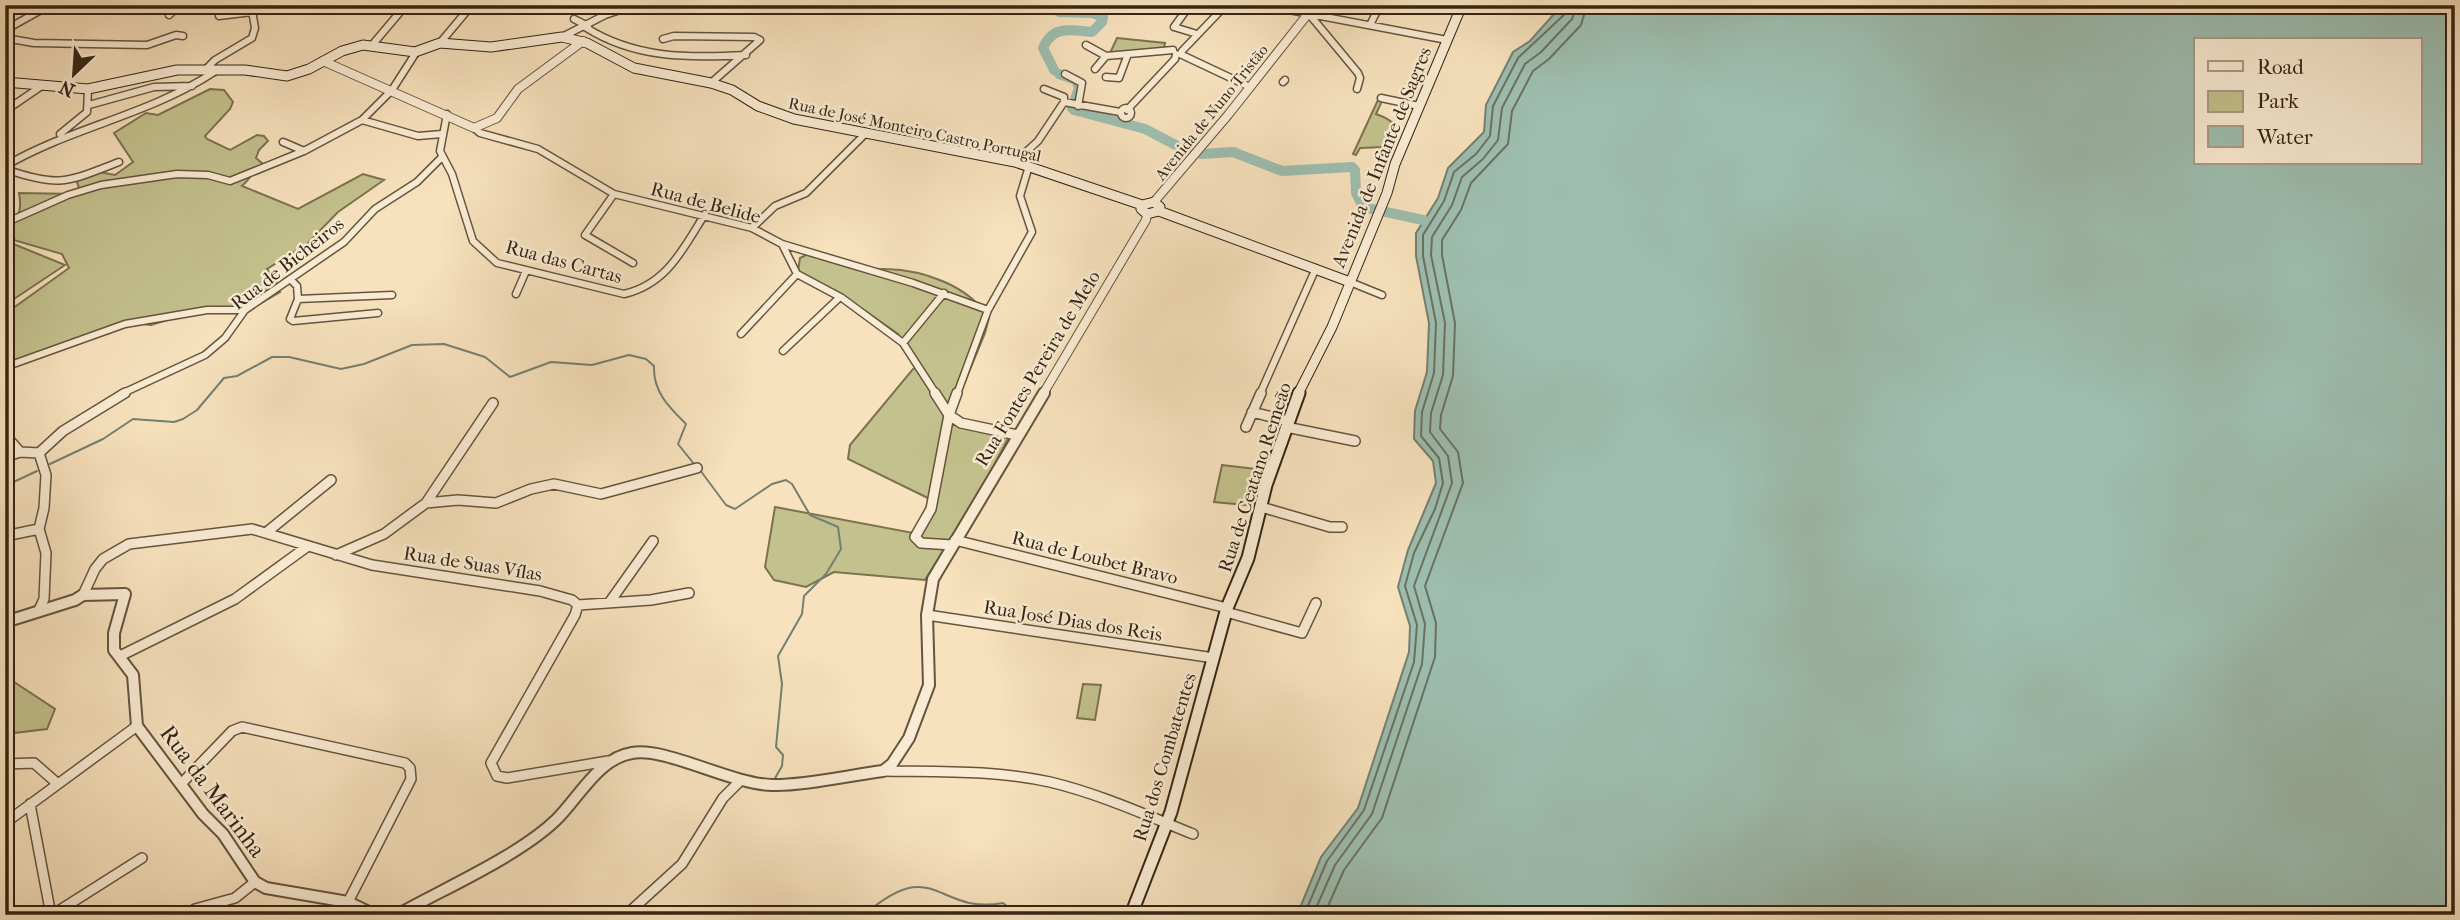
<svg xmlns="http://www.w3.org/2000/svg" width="2460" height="920" font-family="'IM FELL French Canon',serif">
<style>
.green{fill:#c3c18d;stroke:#7c7250;stroke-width:2}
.water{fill:#9dbeb0;stroke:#738072;stroke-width:2;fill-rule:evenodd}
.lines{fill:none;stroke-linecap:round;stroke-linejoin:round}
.shore{stroke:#697162;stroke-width:2}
.stream{stroke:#738072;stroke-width:2}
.river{stroke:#9dbeb0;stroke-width:10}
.minor-far1-casing{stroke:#66543e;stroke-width:9}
.minor-casing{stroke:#66543e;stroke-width:12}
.tertiary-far1-casing{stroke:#66543e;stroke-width:10}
.tertiary-casing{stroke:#66543e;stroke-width:14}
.secondary-far1-casing{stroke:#352414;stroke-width:11}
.secondary-casing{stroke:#352414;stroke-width:15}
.minor-far1{stroke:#faecd4;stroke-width:6}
.minor{stroke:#faecd4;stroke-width:9}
.tertiary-far1{stroke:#faecd4;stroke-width:8}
.tertiary{stroke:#faecd4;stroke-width:10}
.secondary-far1{stroke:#faecd4;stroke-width:9}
.secondary{stroke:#faecd4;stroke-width:11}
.labels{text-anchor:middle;stroke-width:5;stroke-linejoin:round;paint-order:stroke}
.far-street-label{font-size:16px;fill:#352414;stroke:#faecd4}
.street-label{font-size:19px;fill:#352414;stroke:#faecd4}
.near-street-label{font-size:23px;fill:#352414;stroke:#faecd4}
</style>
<rect width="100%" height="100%" fill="#f7e2bd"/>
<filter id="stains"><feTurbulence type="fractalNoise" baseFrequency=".00286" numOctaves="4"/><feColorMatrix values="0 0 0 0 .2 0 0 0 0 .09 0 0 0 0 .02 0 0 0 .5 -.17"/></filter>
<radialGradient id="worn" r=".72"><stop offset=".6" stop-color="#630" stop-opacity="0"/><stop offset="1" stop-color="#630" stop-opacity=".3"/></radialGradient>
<path class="green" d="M1117,38L1165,43L1164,48L1110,53Z
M210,89L224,90L233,102L230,109L205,136L207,139L230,150L257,135L264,136L268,141L259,150L256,158L263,164C254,170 250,179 242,186L298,209L363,174L384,180L338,212L307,244L267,269L279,286L276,288L280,292L243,314L225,309L184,315L151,325L133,323L5,364V314L69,268L62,254L14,240L5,244V226C20,217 22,210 19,193L76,194L79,188L76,179L99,172L115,175L133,162L114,133L146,113L158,115Z
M1378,100L1382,101L1376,114C1387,118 1399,123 1396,137L1385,147L1360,148L1356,155L1353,154Z
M11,243L65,265L5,305V246Z
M808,254C826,259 845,268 864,271C871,272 879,268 886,269C923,270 968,285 989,318L985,333L955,406V422L1009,437L975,502L925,580L834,572L806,587L774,580L765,567L775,507L913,533L934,501L848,459L850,445L913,369L920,366L898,334L864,310L798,271L800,258Z
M1222,465L1265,470L1256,506L1214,502Z
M5,676L55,709L47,729L5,734Z
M1083,684L1101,685L1095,720L1077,718Z"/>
<path class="water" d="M1562,5H2455V915H1297L1321,857L1358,808L1409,652L1410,626L1398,587L1408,550L1436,483L1433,461L1414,439L1415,411L1427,372L1429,323L1416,256V233L1438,198L1448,168L1484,132L1486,105L1513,52L1530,41ZM2196,40H2420V163H2196Z"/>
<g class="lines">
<path class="shore" d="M1304,915L1327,861L1364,810L1414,662L1417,625L1405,586L1414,553L1435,509L1443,483L1439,458L1421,436L1422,412L1434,373L1436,323L1423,256V235L1444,201L1454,172L1476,154L1490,136L1493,106L1518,58L1567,12L1568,5
M1313,915L1335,865L1372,814L1422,664L1425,624L1414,586L1452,483L1448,456L1430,432L1431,413L1443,375L1445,323L1431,255L1432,237L1452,205L1462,177L1483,159L1498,140L1502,108L1525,64L1541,52L1572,19L1577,5
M1324,915L1344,870L1382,818L1435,657L1436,623L1425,586L1463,483L1458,452L1440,429L1441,415L1453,376L1455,323L1442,255V240L1461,210L1471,183L1508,144L1512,111L1533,71L1549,59L1581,25L1587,5"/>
<path class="stream" d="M50,464L103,439L133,419L174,422L183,419L197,410L224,378L237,376L272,357H289L341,369L364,364L412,345L444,344L485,357L510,377L551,362L592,365L629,355L646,359L654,366C653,392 669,407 686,424L678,444L694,464
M700,470L726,505L735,509L772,484L786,480L792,484L810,515L838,527L841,549L826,574L804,596L802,614L778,656L782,684L776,747L783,755L782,766L774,780
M5,486L37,471
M864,915C936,853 935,915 1003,903L1013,911L1059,908L1079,915"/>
<path class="river" d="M1054,70L1043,48C1053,25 1071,30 1092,32L1102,22L1103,17L1093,13L1059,12L1057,5
M1059,74L1076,80L1079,88L1072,108L1074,110L1145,129L1191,153
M1201,154L1233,152L1282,171L1352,167L1355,170L1356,193L1363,207L1423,220"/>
<defs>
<path id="minor-far1" d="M1190,5L1174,27L1197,34
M1262,5L1447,40
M1309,14L1358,73L1360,78L1357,89
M169,15L180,5
M219,16L252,12
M574,19L588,26
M1370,25L1380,5
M585,27C635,59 689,58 746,55
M5,30L50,5
M562,37L605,15L635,5
M5,38L34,43L147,45L176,35L183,36
M663,39L674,36L754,37L760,40L711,83
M440,43L466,12L476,5
M373,44L406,5
M1086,45L1106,56
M1182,51L1226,5
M1180,54L1250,87
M1095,69L1106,56L1173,50
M204,71L215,60L252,38L255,28L251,5
M1065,74L1082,83L1078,106
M1106,77L1119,78L1128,54
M1283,82L1285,80
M1044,89L1064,97V102
M1381,98L1419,106
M89,105L154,87L192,86
M1121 113a5 5 0 1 1 10 0a5 5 0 1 1-10 0Z
M1127,110L1175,59L1176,54
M5,111L43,85
M447,114L440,151L452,174L473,241L497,263L624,294C667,284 683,249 705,214
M362,120L418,136L442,134
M474,128L480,133L538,149L614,194L752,228L782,244L913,283L988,310
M60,134L87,112L88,89
M283,142L304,151
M1015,162L1038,141L1064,102L1120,112
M5,166C72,127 149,115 214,72
M5,169C60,188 67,182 119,162
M614,194L585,235L633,263
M5,223L68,195L101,185L177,174L208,175L230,181L304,151L362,120L392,90L417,51
M752,228L775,206L806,193L866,133
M782,244L797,274L842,298L903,343L936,394
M291,280L297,286L298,299L290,319L293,321L378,313
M1350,282L1382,295
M516,294L526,271
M298,299L392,295
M741,334L797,274
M903,343L944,293
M783,351L840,297
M5,367L125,324L207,310H245
M121,394L205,355L225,338L245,310L344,242L375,209L417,182L442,157
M957,394L988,310L1032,232L1020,196L1029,166
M1260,394L1316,268"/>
<path id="minor" d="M935,393L949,415L961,423L1017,435
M1252,412L1288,421
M1246,427L1261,393
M1286,427L1355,441
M5,435L20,452L39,453
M39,453L63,431L125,393
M39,453L46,475L44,508L39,529L46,553L44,599L39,610
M5,457L20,452
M426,503L493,403
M1261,507L1330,527H1342
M267,532L331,480
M5,536L39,529
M955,540L1227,608
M952,545L921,543L915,537L931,509L949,415L957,393
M336,555L384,534L426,503L458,500L496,503L531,489L554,484L601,494L697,468
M83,595L95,569L103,559L129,544L252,529L372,565L540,591L572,600L578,605L575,615L491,763L497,776L507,778L608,761
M609,603L653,541
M578,605L651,600L689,593
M1226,612L1302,633L1316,603
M927,615L1214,658
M120,656L235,599L308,546
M5,764L34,763L58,784
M883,771C939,772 996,770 1050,782C1100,794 1146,815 1193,834
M181,784L232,731L242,727L405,763L410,768L411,779L348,902
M30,804L51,915
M5,823L137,726
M52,915L142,858
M186,915L195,909L235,898L255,882
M626,915L682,864L723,798L741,780"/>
<path id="tertiary-far1" d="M323,61L474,128L497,118L518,89L583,41
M1154,202L1228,115L1315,5
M1043,394L1146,220L1147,214"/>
<path id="tertiary" d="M5,622L75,600L83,595L125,594L114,633V650L133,675L137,726L203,814L223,834L255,882L266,888L348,902L375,915
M397,915C445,888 519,856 557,819C579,797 599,758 632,753C667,747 730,784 772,785C803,786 851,775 883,771L892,764L909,738L929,685L927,615L933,579L1044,393"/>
<path id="secondary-far1" d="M5,82L88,89L177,70H245L287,76L309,69L342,51L363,45L415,52L440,43L491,47L562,37L587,43L634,68L711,83L732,90L758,106L794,119L1015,162L1142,205L1154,202L1160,207L1159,211
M1142,205L1141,209L1147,214L1159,211
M1159,211L1350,282
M1298,394L1332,327L1387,193L1395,164L1462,5"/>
<path id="secondary" d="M1131,915L1171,812L1227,608L1248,558L1266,485L1299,393"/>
</defs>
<use href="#minor-far1" class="minor-far1-casing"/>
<use href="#minor" class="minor-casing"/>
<use href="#tertiary-far1" class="tertiary-far1-casing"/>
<use href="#tertiary" class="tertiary-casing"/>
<use href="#secondary-far1" class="secondary-far1-casing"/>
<use href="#secondary" class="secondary-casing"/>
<use href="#minor-far1" class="minor-far1"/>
<use href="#minor" class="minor"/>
<use href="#tertiary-far1" class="tertiary-far1"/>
<use href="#tertiary" class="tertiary"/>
<use href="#secondary-far1" class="secondary-far1"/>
<use href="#secondary" class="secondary"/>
</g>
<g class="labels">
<g class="far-street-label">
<text transform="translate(1211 112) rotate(-51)" y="6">Avenida de Nuno Tristão</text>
<text transform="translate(915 129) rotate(12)" y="6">Rua de José Monteiro Castro Portugal</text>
</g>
<g class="street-label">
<text transform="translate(1381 157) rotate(-68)" y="7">Avenida de Infante de Sagres</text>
<text transform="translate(706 202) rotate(15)" y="7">Rua de Belide</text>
<text transform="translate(564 261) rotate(15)" y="7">Rua das Cartas</text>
<text transform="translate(287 263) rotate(-38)" y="7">Rua de Bicheiros</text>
<text transform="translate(1037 368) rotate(-59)" y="7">Rua Fontes Pereira de Melo</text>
<text transform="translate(1254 477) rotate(-72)" y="7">Rua de Ceatano Remeão</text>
<text transform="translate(1095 557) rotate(14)" y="7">Rua de Loubet Bravo</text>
<text transform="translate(473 563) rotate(9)" y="7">Rua de Suas Vílas</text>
<text transform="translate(1073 620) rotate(9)" y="7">Rua José Dias dos Reis</text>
<text transform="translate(1164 757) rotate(-73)" y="7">Rua dos Combatentes</text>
</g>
<g class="near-street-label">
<text transform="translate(213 791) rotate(53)" y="8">Rua da Marinha</text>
</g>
</g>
<rect width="2460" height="920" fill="none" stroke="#f7e2bd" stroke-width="28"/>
<rect x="7" y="7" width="2446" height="906" fill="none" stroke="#352414" stroke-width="3.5"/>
<rect x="14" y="14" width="2432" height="892" fill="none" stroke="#352414" stroke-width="2"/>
<rect x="2194" y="38" width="228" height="126" fill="#faecd4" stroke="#ab9c87" stroke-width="2"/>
<rect x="2208" y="61" width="35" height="10" fill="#faecd4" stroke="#ab9c87" stroke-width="2"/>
<text x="2257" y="74" font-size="21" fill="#352414">Road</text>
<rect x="2208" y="91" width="35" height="21" fill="#c3c18d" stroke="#ab9c87" stroke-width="2"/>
<text x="2257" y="108" font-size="21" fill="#352414">Park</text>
<rect x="2208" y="126" width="35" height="21" fill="#9dbeb0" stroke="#ab9c87" stroke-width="2"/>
<text x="2257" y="144" font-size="21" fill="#352414">Water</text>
<g transform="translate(74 74) rotate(205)" stroke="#faecd4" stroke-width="5" paint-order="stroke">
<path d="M0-5L12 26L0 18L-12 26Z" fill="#352414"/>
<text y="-10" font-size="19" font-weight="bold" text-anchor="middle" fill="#352414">N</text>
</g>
<rect width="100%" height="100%" filter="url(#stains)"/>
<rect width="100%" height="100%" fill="url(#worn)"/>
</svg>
